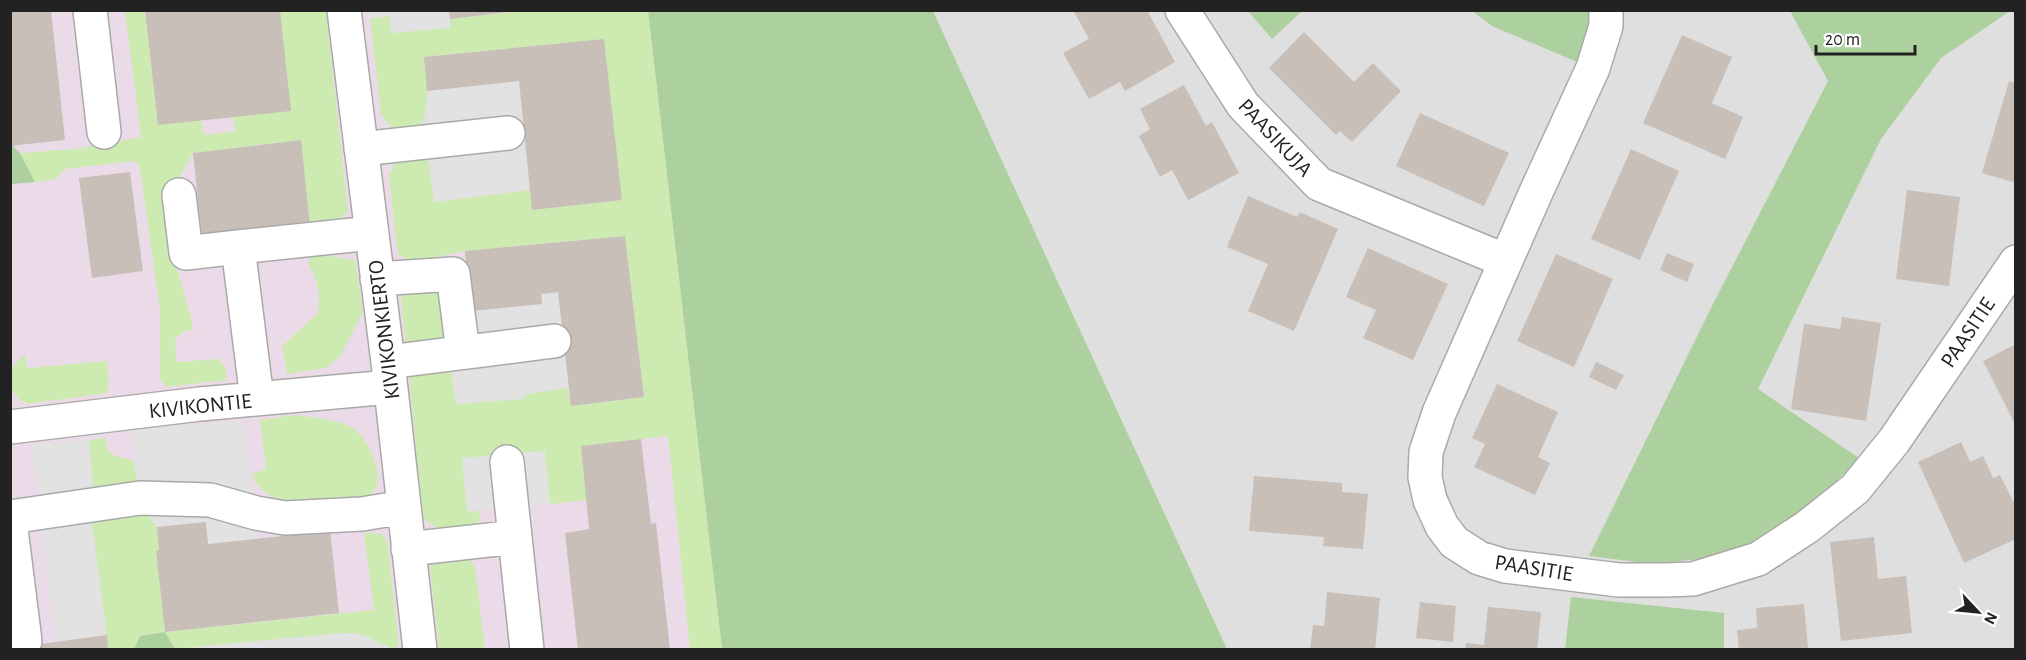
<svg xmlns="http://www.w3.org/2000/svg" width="2026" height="660" font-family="'Alegreya Sans',sans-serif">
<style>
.residential{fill:#e0dfdf}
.industrial{fill:#ebdbe8}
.grass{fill:#cdebb0}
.forest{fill:#add19e}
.parking{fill:#e2e2e2}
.building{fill:#c7bfb8}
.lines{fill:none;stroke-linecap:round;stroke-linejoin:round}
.minor-casing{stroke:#a9a9a9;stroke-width:36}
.minor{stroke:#fff;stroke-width:33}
.labels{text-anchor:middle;stroke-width:5;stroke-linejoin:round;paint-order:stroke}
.street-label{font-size:22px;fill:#222;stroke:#fff}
</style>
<rect width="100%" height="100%" fill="#f2efe9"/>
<path class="residential" d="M933,11H2015V649H1227Z"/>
<path class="industrial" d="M10,11H648L722,649H11Z"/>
<path class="grass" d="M125,11H145L158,124L201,120L204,135L236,131L233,117L280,11H326L348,212L338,220L310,226L301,140L193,153L176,184L161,194L167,229V253L177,269L191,317L193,331L186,330L175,339L176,362L219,359L226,369V380L167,387L160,380V311L140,168L135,161L65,169L56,179L35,182L20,153L76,149L141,137Z
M520,11H648L722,649H690L668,436L581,446L587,500L550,504L544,451L467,511L481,510L478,523L450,535L423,519L409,374L451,365L456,404L568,388L571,406L644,397L625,236L465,251L413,262L399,255L396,242L389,175L395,164L401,159L428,158L434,201L530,190L533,210L621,200L604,39L425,57C425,73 434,118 417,126C411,129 401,128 393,129L381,115L370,18L390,16L392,33L450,27V19Z
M313,254L355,260L363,312L341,355L326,368L287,374L282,346L318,313C320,290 319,284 308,263Z
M437,289L441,292L447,342L406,344L401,299L406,290Z
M25,354L27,368L107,361L109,386L107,393L27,404C14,399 6,383 12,370C14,363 20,359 25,354Z
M294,415C312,418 334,418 351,427C366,435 382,468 377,485C376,489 371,493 369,497C336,500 290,513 262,490C257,486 254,479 252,474L266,469L260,420Z
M106,438L107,451L116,456L134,461L138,488L94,495L89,440Z
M144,511L157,527L159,550L156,551L165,632L374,610L364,532L382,534L387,540L399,645L393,649L368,637L343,633L175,649L165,632L140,636L134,649H108L91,514Z
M469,558L475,567L485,649H439L430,566L432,560Z"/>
<path class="forest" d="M648,11H933L1227,649H722Z
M1248,11H1302L1272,39Z
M1472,11H1590L1589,27L1577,62L1492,26Z
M1790,11H2010L1941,58L1881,139L1758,389L1859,458L1819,499L1780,531L1734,555L1653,564L1589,556L1713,304L1828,81Z
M11,146H13L20,153L35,182L11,184Z
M1571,597L1724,613V649H1565Z
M165,632L175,649H134L140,636Z"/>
<path class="parking" d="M370,11H449L450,28L391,33L390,16L370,18Z
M519,81L530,190L434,202L428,158L401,159L395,164L389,175L381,115L393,129L416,127L423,122L426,114L427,91Z
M558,292L568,388L529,392L524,399L456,404L447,341L471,311L542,304L541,294Z
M242,420L259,538L208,544L205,522L157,527L144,511L138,488L131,430Z
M89,440L94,495L89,504L107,635L55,642L41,512L31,444Z
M545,451L550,504L467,512L462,458Z
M343,633H355L368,637L393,649H174Z"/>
<path class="building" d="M10,10H51L65,140L10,146Z
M145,10H280L291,111L158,125Z
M449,10H508V12L450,19Z
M1073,10H1147L1175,62L1125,91L1120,82L1089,99L1063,53L1089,39Z
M1304,32L1354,82L1373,63L1401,91L1352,142L1340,131L1336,135L1269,68Z
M1682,35L1732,57L1712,103L1743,117L1725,159L1643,123Z
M604,39L622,200L532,210L519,81L427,91L424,57Z
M2009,81L2016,83V183L1982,173Z
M1184,85L1206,126L1212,122L1239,173L1188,200L1172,170L1160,177L1139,136L1150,129L1140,109Z
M1420,113L1509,153L1484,206L1396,166Z
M301,140L310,226L202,237L193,153Z
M1631,149L1679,171L1640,260L1591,239Z
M130,172L143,271L92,278L79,178Z
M1907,190L1960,197L1949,286L1896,279Z
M1248,196L1297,217L1300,212L1338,229L1294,331L1248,311L1268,264L1227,247Z
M625,236L644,397L571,406L558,292L541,294L542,304L471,311L465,251Z
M1368,248L1448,284L1413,360L1363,338L1376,310L1346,297Z
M1667,253L1694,264L1687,282L1660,270Z
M1556,254L1613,279L1574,367L1517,341Z
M1842,317L1881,323L1866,421L1791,409L1804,324L1840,329Z
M2016,344V426L1983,361Z
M1596,362L1624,375L1616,390L1589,377Z
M1497,384L1558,412L1538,457L1550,463L1535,495L1474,467L1485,444L1472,438Z
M641,439L651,524L656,523L670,650H578L565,533L589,529L581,446Z
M1961,442L1970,462L1983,456L1993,478L2000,475L2016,507V539L1964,563L1918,462Z
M1254,476L1342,483V492L1368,494L1363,549L1323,546L1324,537L1249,531Z
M206,522L208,544L330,531L339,613L165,632L156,551L159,550L157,527Z
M1874,537L1878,579L1906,576L1912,633L1841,641L1830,542Z
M1327,592L1380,598L1375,650H1310L1313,625L1324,626Z
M1420,602L1456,606L1453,642L1416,638Z
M1804,604L1808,648H1802V650H1739L1737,630L1757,628L1756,608Z
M1488,607L1541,612L1537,650H1465L1466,643L1484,645Z
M107,635L108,650H11V648Z"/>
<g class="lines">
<defs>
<path id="minor" d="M90,10L104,132
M344,10L388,362L420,650
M1182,10L1243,105L1319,184L1506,261
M1606,10V26L1593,68L1537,190L1439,413L1426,452L1425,477L1430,500L1442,526L1454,542L1479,558L1505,566L1619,580H1665L1693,579L1758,559L1807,527L1855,489L1894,441L2016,262
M361,149L508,133
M179,195L186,253L238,247
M377,279L453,274L463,352
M388,362L554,341
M257,399L238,247L372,233
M10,427L200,404L390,387
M507,462L527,650
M10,517L140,498L210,500L256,513L285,518L362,514L404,507
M10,521L25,641
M408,549L515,537"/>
</defs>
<use href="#minor" class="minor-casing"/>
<use href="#minor" class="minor"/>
</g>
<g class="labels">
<g class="street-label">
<text transform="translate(1276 137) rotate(47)" y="8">PAASIKUJA</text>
<text transform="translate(383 330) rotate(-97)" y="8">KIVIKONKIERTO</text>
<text transform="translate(1967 332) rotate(-56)" y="8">PAASITIE</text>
<text transform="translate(200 405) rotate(-6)" y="8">KIVIKONTIE</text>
<text transform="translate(1534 567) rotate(9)" y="8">PAASITIE</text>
</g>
</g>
<rect width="2026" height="660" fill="none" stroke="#222222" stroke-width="24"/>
<g transform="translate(1978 612) rotate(116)" stroke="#ffffff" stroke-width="4.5" paint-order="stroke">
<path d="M0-4.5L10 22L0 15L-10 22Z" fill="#222222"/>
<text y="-9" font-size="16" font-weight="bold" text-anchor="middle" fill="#222222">N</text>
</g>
<path d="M1816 45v9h99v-9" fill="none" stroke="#222222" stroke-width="3"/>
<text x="1825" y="45" font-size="18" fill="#222222" stroke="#ffffff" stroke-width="4.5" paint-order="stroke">20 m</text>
</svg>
